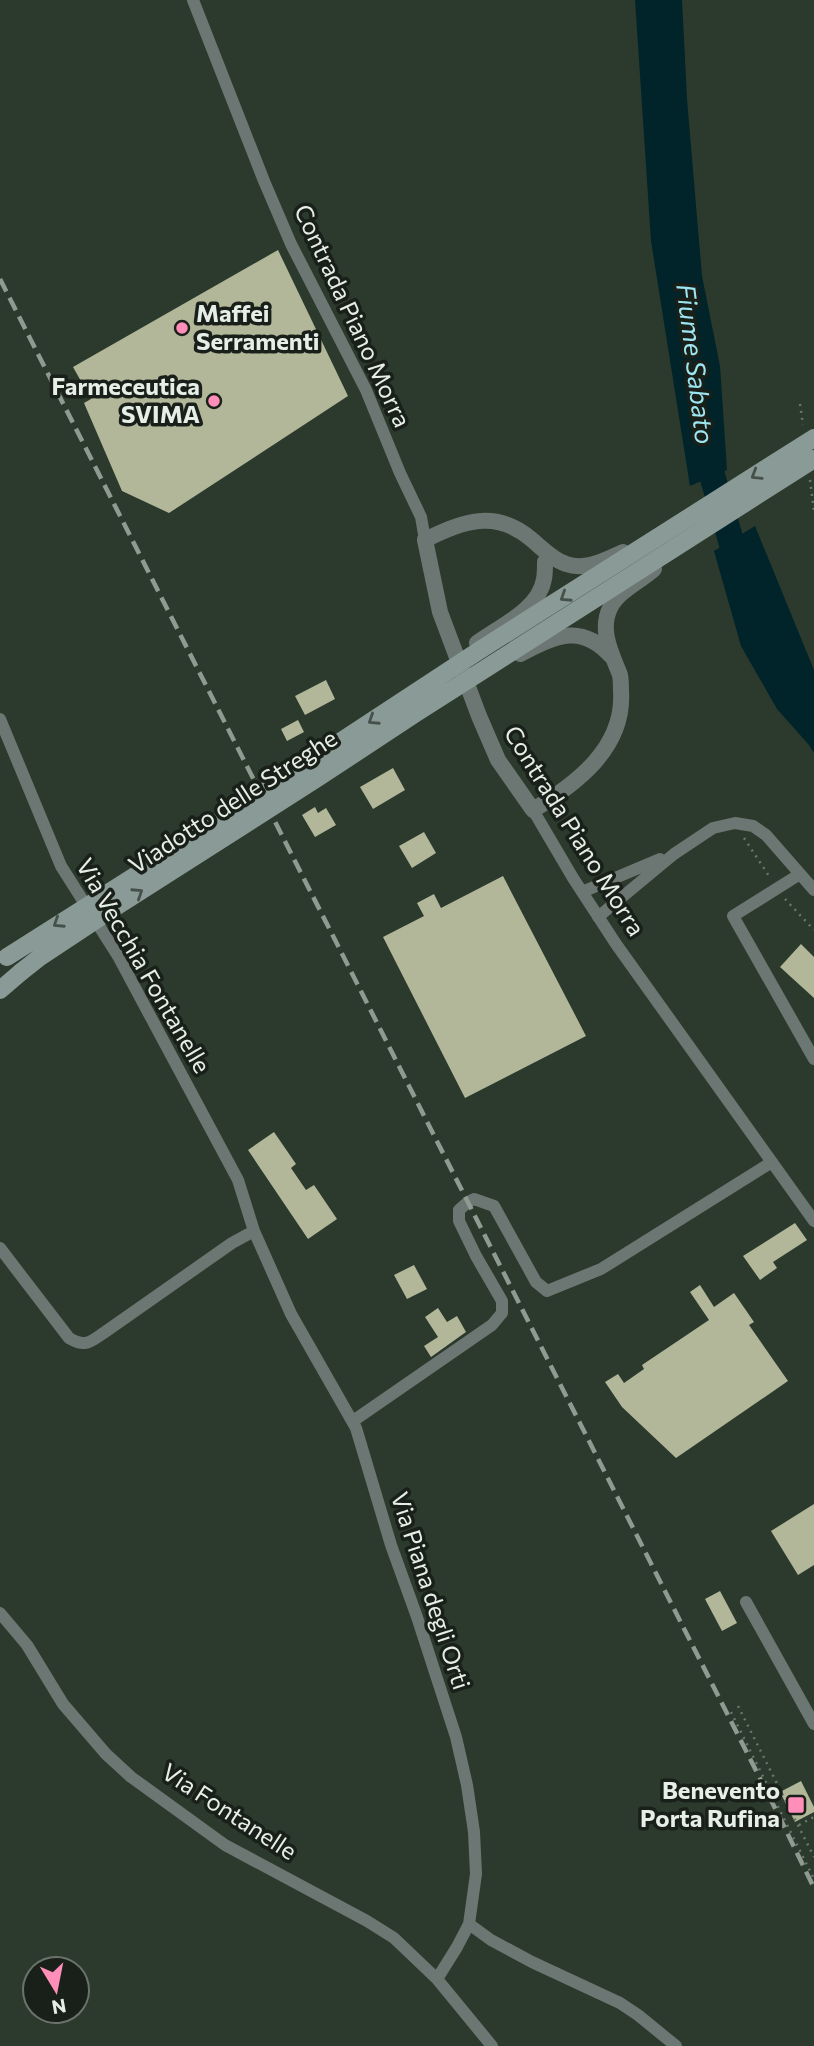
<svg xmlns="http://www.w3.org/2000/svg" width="814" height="2046" font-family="Commissioner,sans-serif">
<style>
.water{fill:#002429}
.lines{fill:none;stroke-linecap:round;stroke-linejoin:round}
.river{stroke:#002429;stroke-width:26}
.building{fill:#b1b798}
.path{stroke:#69766a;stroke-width:2.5;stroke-dasharray:2 5;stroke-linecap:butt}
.minor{stroke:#6c7673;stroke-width:12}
.tertiary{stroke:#6c7673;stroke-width:16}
.secondary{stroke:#8a9a96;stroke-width:18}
.rail{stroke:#8f9b90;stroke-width:4.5;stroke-dasharray:14 7;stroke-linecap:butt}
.tertiary-bridge{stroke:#6c7673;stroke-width:16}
.secondary-bridge{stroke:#8a9a96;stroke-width:18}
.oneway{stroke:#46504b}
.poi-dot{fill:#ff8eb9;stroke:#191f19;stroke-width:2.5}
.labels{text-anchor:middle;stroke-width:7;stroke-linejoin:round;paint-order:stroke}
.poi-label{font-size:24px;font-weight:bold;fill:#e6efe7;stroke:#191f19;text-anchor:end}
.street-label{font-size:24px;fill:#e6efe7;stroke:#191f19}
.water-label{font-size:26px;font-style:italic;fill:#9de6f1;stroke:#191f19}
</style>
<rect width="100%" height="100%" fill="#2c3a2d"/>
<path class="water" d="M635,0H682L687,99L702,276L720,366L727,470L690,486L651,241Z
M755,526L814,670V753L809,745L777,709L741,646L714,551Z"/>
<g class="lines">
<path class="river" d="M703,444L738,565L743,574"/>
</g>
<path class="building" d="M278,250L348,396L169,513L122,491L84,403L91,399L73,367Z
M326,680L335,699L305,715L295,696Z
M298,720L304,732L287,741L281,729Z
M393,768L405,790L373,809L360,787Z
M315,807L318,813L326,808L336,825L315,837L302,815Z
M424,832L436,853L412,868L399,846Z
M503,876L586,1036L465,1098L383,937L424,916L417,903L434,894L441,908Z
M801,944L814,957V998L780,967Z
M274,1132L296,1164L291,1168L306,1190L314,1185L337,1219L308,1239L248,1150Z
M795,1223L807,1240L773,1262L777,1268L760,1280L743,1256Z
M414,1265L427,1289L407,1299L394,1275Z
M700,1285L714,1307L734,1293L754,1322L749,1325L788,1381L676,1458L622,1407L605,1382L618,1374L624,1383L644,1369L642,1365L709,1320L690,1292Z
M438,1308L447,1322L457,1316L466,1332L431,1357L424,1346L438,1337L425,1317Z
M814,1504V1565L798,1575L771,1531Z
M720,1591L737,1623L722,1631L705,1599Z
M801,1781L814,1807V1812L795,1822L780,1792Z"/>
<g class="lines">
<path class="path" d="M800,404L803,425
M810,480L814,511
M744,838L769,876
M785,899L814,930
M738,1706L814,1857
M731,1712L814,1879
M799,1825L814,1817"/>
<path class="minor" d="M193,0L264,181L291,244L366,390L400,473L421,517L425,540
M0,719L61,866L118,956L238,1180L254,1231L291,1314L356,1428L391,1545L417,1617L456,1737L467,1785L474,1832L476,1874L469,1924L457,1947L437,1979
M533,810L573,878L616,944L814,1221
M800,874L733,916L814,1059
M582,892L660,859
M598,917L674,854L713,828L735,823L753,826L766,835L814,890
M0,1248L69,1338C86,1348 90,1342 105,1332L232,1243L254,1231
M353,1421L492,1325L502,1313V1301L476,1256L459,1221V1210L468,1202L474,1199L494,1206L536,1282L547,1291L601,1269L772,1162
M746,1602L814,1724
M0,1613L27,1645L63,1704L106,1754L131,1777L225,1845L367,1921L394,1938L437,1979L492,2046
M469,1924L491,1940L532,1962L620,2003L638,2015L676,2046"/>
<path class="tertiary" d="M623,552C605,560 586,571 566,564C553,560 541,547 531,539C496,509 462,521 425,540L440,612L479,716L498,760L533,810C576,784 625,748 621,691C621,686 621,680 620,675C612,654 599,631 610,608C618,591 641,581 654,569
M520,654C556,636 581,622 612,657"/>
<path class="secondary" d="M0,990L21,972"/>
<path class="rail" d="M0,279L778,1814L814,1888"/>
<path class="tertiary-bridge" d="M477,643C500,626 539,610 544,579C545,574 545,567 545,562"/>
<path class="secondary-bridge" d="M7,957L171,853L480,650L814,438
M21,972L40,957L117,906L319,777L416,713L814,459"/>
</g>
<defs><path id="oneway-chevron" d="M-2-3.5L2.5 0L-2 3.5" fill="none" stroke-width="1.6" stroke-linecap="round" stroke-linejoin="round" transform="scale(1.75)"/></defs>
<g class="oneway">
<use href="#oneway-chevron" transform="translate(756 475) rotate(148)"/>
<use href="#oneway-chevron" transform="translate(565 597) rotate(147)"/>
<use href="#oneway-chevron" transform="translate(373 720) rotate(147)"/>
<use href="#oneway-chevron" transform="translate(138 893) rotate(-33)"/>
<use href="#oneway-chevron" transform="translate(58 923) rotate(147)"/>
</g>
<g class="poi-dot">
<circle cx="182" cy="328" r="7"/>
<circle cx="214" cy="401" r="7"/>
<rect x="787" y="1796" width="18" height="18" rx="3.5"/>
</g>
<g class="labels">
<g class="poi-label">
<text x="196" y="322" text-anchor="start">Maffei<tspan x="196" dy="28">Serramenti</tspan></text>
<text x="200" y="395">Farmeceutica<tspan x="200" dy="28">SVIMA</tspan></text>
<text x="780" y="1799">Benevento<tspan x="780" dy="28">Porta Rufina</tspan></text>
</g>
<g class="street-label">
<text transform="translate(352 316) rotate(65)" y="8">Contrada Piano Morra</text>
<text transform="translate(233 802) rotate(-33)" y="8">Viadotto delle Streghe</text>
<text transform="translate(574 831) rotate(58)" y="8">Contrada Piano Morra</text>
<text transform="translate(143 966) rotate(60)" y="8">Via Vecchia Fontanelle</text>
<text transform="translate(430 1591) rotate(72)" y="8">Via Piana degli Orti</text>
<text transform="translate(229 1812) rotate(33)" y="8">Via Fontanelle</text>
</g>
<g class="water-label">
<text transform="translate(695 364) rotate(83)" y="9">Fiume Sabato</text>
</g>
</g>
<g transform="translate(56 1990) rotate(170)"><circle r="33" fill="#191f19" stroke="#6b726b" stroke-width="2"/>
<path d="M0-5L12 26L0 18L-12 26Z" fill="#ff8eb9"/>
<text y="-10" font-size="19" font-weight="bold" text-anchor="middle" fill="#e6efe7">N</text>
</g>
</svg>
